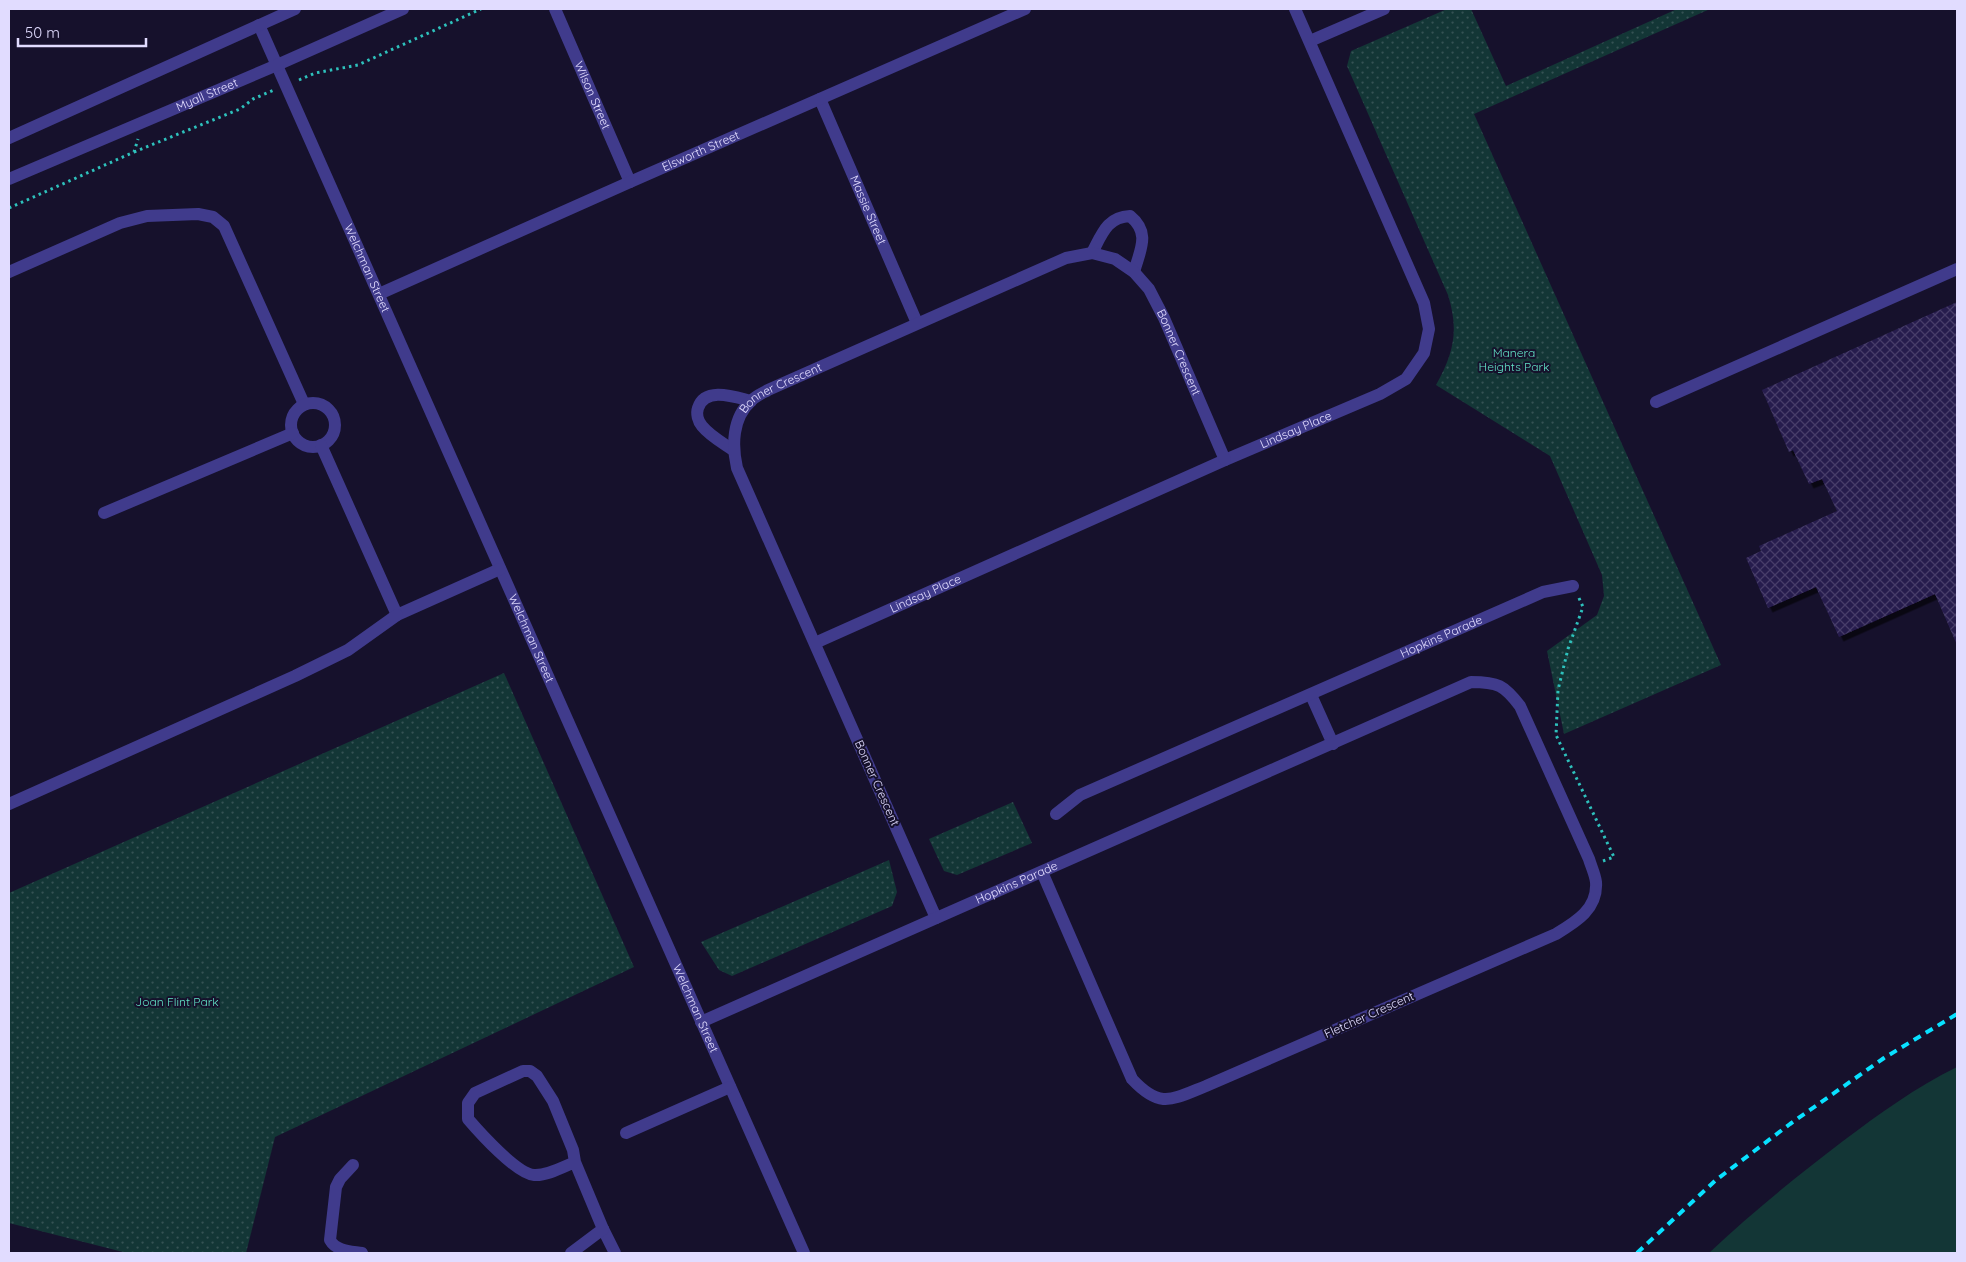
<svg xmlns="http://www.w3.org/2000/svg" width="1966" height="1262" font-family="Quicksand,sans-serif">
<style>
.green{fill:#133636}
.park{fill:url(#park-dots)}
.building{fill:url(#building-cross-hatch);filter:url(#shadow)}
.lines{fill:none;stroke-linecap:round;stroke-linejoin:round}
.path{stroke:#2ec1bc;stroke-width:3;stroke-dasharray:2.5 4;stroke-linecap:butt}
.minor{stroke:#403b8c;stroke-width:12}
.rail{stroke:#08e1ff;stroke-width:4;stroke-dasharray:8 6;stroke-linecap:butt}
.labels{text-anchor:middle;stroke-width:4;stroke-linejoin:round;paint-order:stroke}
.street-label{font-size:12px;fill:#e1dcff;stroke:#16112c}
.park-label{font-size:12px;fill:#63e4c7;stroke:#16112c}
</style>
<defs>
<pattern id="park-dots" width="8" height="8" patternUnits="userSpaceOnUse" patternTransform="scale(1.25)"><rect width="8" height="8" fill="#133636"/><path d="M2 2h.1M6 6h.1" fill="none" stroke="#355254" stroke-width="1.8" stroke-linecap="round"/></pattern>
<pattern id="building-cross-hatch" width="8" height="8" patternUnits="userSpaceOnUse" patternTransform="scale(1.25)"><rect width="8" height="8" fill="#271c4e"/><path d="M0 0l8 8M0 8l8-8" fill="none" stroke="#463c69"/></pattern>
<filter id="shadow"><feDropShadow dx="4.5" dy="4.5" stdDeviation="0" flood-color="#0009"/></filter>
</defs>
<rect width="100%" height="100%" fill="#16112c"/>
<path class="green" d="M1957,1067V1253H1709C1751,1213 1796,1177 1843,1141C1879,1114 1916,1087 1957,1067Z"/>
<path class="park" d="M1447,9H1471L1506,86L1677,9H1710L1474,114L1721,665L1564,734L1547,651L1597,615L1604,596L1602,575L1550,456L1436,385C1454,353 1459,330 1448,295L1347,66L1351,51Z
M504,673L634,967L275,1137L246,1253H127L9,1223V893Z
M1013,802L1032,843L957,875L944,871L929,839Z
M889,860L897,892L892,906L732,976L719,970L701,942Z"/>
<path class="building" d="M1957,302V645L1935,594L1839,637L1816,587L1768,608L1746,558L1761,551L1759,546L1837,511L1822,479L1809,484L1793,450L1789,452L1762,390Z"/>
<g class="lines">
<path class="path" d="M299,80L315,73L358,65L481,9
M134,152L240,109L253,99L274,90
M9,208L134,152L138,139
M1579,598L1583,607L1568,649L1558,690L1556,735L1614,857L1603,861"/>
<g class="minor">
<path id="s1" d="M555,9L630,182"/>
<path id="s2" d="M259,25L804,1253"/>
<path d="M1310,41L1384,9"/>
<path id="s3" d="M820,99L917,323"/>
<path d="M9,138L295,9"/>
<path id="s4" d="M9,179L277,65L403,9"/>
<path d="M1092,253C1102,234 1107,217 1130,216C1151,233 1140,250 1134,272"/>
<path d="M9,272L120,223L147,216L198,214L213,217L224,226L304,404"/>
<path id="s5" d="M379,294L630,182L1025,9"/>
<path d="M1656,402L1957,269"/>
<circle cx="313" cy="425" r="22"/>
<path d="M321,445L397,615L500,569"/>
<path d="M733,450C723,443 710,436 702,426C698,421 696,414 698,408C705,386 735,397 751,401"/>
<path d="M104,513L293,433"/>
<path id="s6" d="M815,643L1225,460L1380,394L1406,379L1424,353L1429,329L1424,303L1295,9"/>
<path d="M1311,695L1333,744"/>
<path d="M9,804L295,676L348,650L397,615"/>
<path id="s7" d="M1056,814L1080,795L1543,592L1573,586"/>
<path id="s8" d="M936,918L737,468C732,446 732,418 751,401C755,396 763,393 768,390L1066,258L1092,253L1115,259L1134,272L1149,289L1164,318L1225,460"/>
<path id="s9" d="M701,1022L1471,682C1498,682 1504,685 1520,706L1589,859C1591,866 1595,874 1596,882C1598,909 1576,922 1556,934L1206,1086C1171,1100 1160,1109 1132,1079L1042,872"/>
<path d="M626,1133L730,1087"/>
<path d="M353,1165L340,1179L336,1187L330,1240C336,1251 350,1251 362,1253"/>
<path d="M603,1229L615,1253"/>
<path d="M571,1253L603,1229L575,1162L573,1150L553,1101L537,1076L530,1071H523L475,1093L468,1103V1119C480,1133 517,1174 534,1175C547,1176 563,1167 575,1162"/>
</g>
<path class="rail" d="M1637,1253L1716,1180L1790,1124L1884,1058L1957,1014"/>
</g>
<g class="labels">
<g class="street-label">
<text dy="4" stroke="none"><textPath href="#s4" startOffset="215">Myall Street</textPath></text>
<text dy="4" stroke="none"><textPath href="#s1" startOffset="94">Wilson Street</textPath></text>
<text dy="4" stroke="none"><textPath href="#s5" startOffset="352">Elsworth Street</textPath></text>
<text dy="4" stroke="none"><textPath href="#s3" startOffset="121">Massie Street</textPath></text>
<text dy="4" stroke="none"><textPath href="#s2" startOffset="266">Welchman Street</textPath></text>
<text dy="4" stroke="none"><textPath href="#s8" startOffset="1076">Bonner Crescent</textPath></text>
<text dy="4" stroke="none"><textPath href="#s8" startOffset="596">Bonner Crescent</textPath></text>
<text dy="4" stroke="none"><textPath href="#s6" startOffset="526">Lindsay Place</textPath></text>
<text dy="4" stroke="none"><textPath href="#s6" startOffset="121">Lindsay Place</textPath></text>
<text dy="4" stroke="none"><textPath href="#s7" startOffset="425">Hopkins Parade</textPath></text>
<text dy="4" stroke="none"><textPath href="#s2" startOffset="671">Welchman Street</textPath></text>
<text transform="translate(877 783) rotate(66)" y="4">Bonner Crescent</text>
<text dy="4" stroke="none"><textPath href="#s9" startOffset="345">Hopkins Parade</textPath></text>
<text dy="4" stroke="none"><textPath href="#s2" startOffset="1076">Welchman Street</textPath></text>
<text transform="translate(1369 1015) rotate(-24)" y="4">Fletcher Crescent</text>
</g>
<g class="park-label">
<text x="1514" y="357">Manera<tspan x="1514" dy="14">Heights Park</tspan></text>
<text x="177" y="1006">Joan Flint Park</text>
</g>
</g>
<rect width="1966" height="1262" fill="none" stroke="#e1dcff" stroke-width="20"/>
<path d="M18 38v8h128v-8" fill="none" stroke="#e1dcff" stroke-width="2.5"/>
<text x="25" y="38" font-size="15" fill="#e1dcff" stroke="#16112c" stroke-width="4" paint-order="stroke">50 m</text>
</svg>
